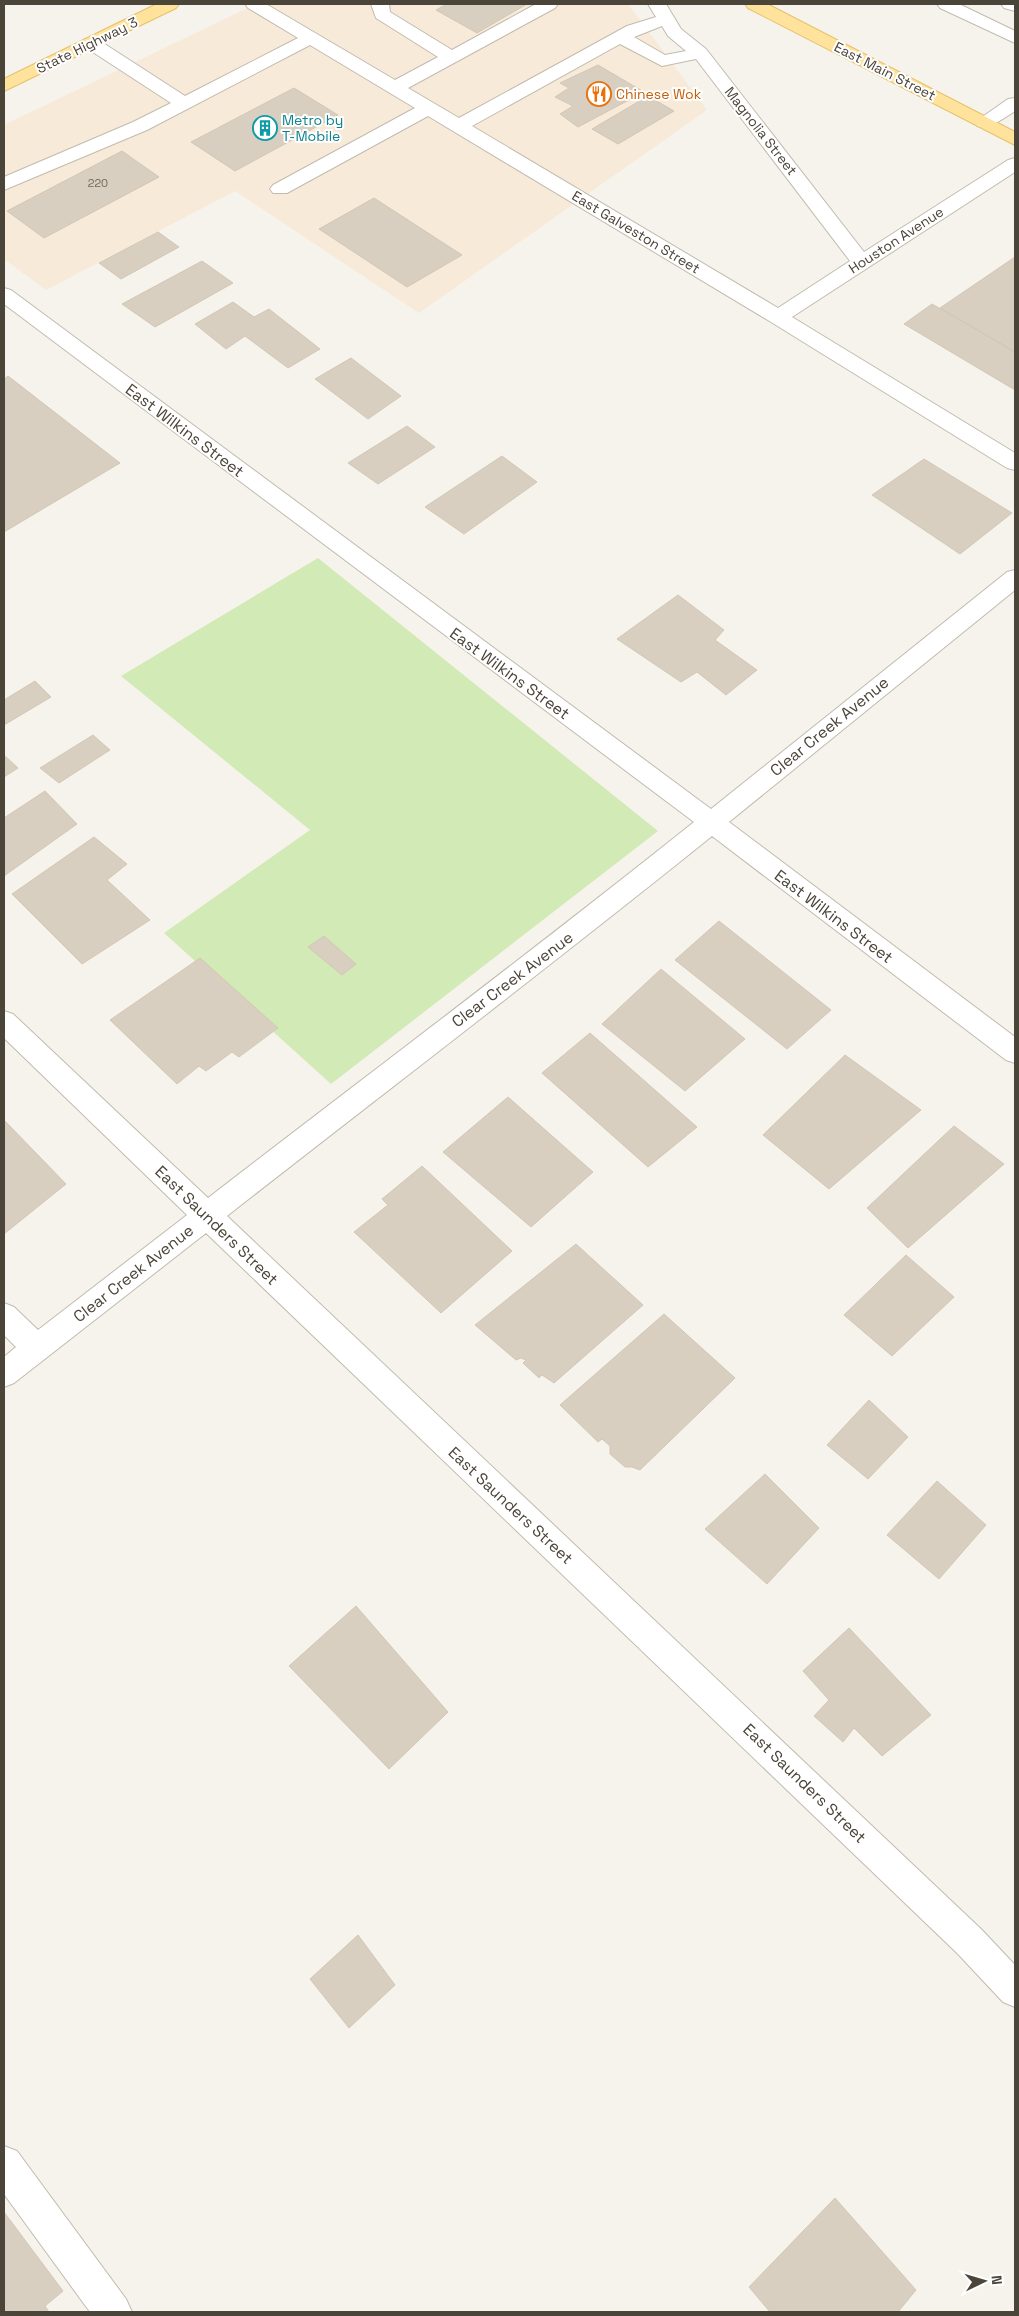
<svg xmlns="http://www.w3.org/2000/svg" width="1019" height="2316" font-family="'Space Grotesk',sans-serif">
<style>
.commercial{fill:#f7ead8}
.green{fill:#d2eab5}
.building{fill:#d8cfc1;stroke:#d3c7b4}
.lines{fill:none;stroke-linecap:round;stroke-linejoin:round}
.minor-casing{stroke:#c2bbae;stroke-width:2}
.major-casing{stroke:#e6c16a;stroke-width:2}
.minor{fill:#fff;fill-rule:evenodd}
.major{fill:#ffe39c;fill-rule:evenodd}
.labels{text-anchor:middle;stroke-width:4;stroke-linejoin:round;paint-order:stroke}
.far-number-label{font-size:11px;fill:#6e675b}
.far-street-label{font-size:14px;fill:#4b4439;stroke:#fff}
.far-food-label{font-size:14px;fill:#c56008;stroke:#fff;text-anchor:start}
.far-culture-label{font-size:14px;fill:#0d838f;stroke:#fff;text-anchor:start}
.street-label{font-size:16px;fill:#4b4439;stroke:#fff}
</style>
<rect width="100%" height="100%" fill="#f6f3ec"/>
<path class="commercial" d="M256,4H628L707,110L419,313L235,191L46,290L4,259V125Z"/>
<path class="green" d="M318,558L658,831L331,1084L164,933L310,830L121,676Z"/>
<path class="building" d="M447,4H527L477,33L436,10Z
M598,65L644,92L578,127L560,114L573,106L555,97L569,88L560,83Z
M294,88L338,115L235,171L191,142Z
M648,96L674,111L618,144L592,129Z
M122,151L159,177L44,238L7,211Z
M374,198L462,255L407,287L319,229Z
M158,232L179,247L121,279L99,263Z
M1015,257V352L940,308Z
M202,261L233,283L155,327L122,304Z
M233,302L254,317L269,309L320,349L288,368L245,336L226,349L195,324Z
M932,304L1015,352V390L904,324Z
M351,358L401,396L368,419L315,379Z
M8,376L120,463L4,532V379Z
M407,426L435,447L378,484L348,463Z
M502,456L537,482L464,534L425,507Z
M924,459L1012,513L960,554L872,495Z
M678,595L724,630L715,640L757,670L726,695L697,672L681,682L617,639Z
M35,681L51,697L4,725V700Z
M93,735L110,750L59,783L40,768Z
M4,755L18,768L4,777Z
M45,791L77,824L4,876V818Z
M94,837L127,864L107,880L150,920L82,964L12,894Z
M719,921L831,1010L787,1049L675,960Z
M324,936L356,964L342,975L308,947Z
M200,958L278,1028L239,1057L232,1052L206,1071L199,1066L177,1084L110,1020Z
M661,969L745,1039L685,1091L602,1024Z
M590,1033L697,1127L648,1167L542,1073Z
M845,1055L921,1110L829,1189L763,1135Z
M508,1097L593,1172L531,1227L443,1152Z
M4,1120L66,1184L4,1234Z
M954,1126L1004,1164L908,1248L867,1208Z
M422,1166L512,1251L441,1313L354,1232L388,1205L382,1199Z
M576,1244L643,1305L554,1383L542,1375L539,1378L523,1363L526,1360L521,1358L516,1360L475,1325Z
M906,1255L954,1297L892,1356L844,1315Z
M664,1314L735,1378L640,1470L632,1467H625L610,1454V1446L602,1439L598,1442L560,1405Z
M869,1400L908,1437L868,1479L827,1445Z
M765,1474L819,1528L767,1584L705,1529Z
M937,1481L986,1525L939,1579L887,1535Z
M356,1606L448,1712L389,1769L289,1666Z
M849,1628L931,1715L882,1756L854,1728L843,1742L814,1716L829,1700L803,1671Z
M358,1935L395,1985L349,2028L310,1979Z
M835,2198L916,2290L898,2312H770L749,2287Z
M4,2212L63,2291L45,2306L49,2312H4Z"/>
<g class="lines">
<defs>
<path id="minor" d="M245,4H266L395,80L438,57L376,18L371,4H389L390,12L452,50L536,4H558L555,8L408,88L459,118L627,26L656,17L648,4H666L681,29L706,49L864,252L1008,160L1015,158V172L792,317L1015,453V470L1007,468L771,322L428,116L287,193H273L270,189L273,185L415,108L310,45L147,130L4,190V177L133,122L171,103L85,47L82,43L85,39H97L185,96L298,38L248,8ZM662,26L668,36L686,51L665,55L634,37ZM620,44L662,66L696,59L850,261L778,308L472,126Z
M937,4H959L1015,31V43L940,8Z
M1001,4H1015V11L1004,8Z
M1015,98V111C1004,118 991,129 977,126L975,122L1008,99Z
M4,288L11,290L711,809L1007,572L1015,570V590L729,822L1015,1037V1063L1006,1060L712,836C552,965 389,1089 227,1216L981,1929L1015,1965V2007L1003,2002L957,1953L206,1233L14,1383L4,1387V1357L16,1347L4,1335V1303L14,1307L38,1330L187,1215L4,1038V1011L13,1014L208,1198C370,1073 534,950 694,822L4,304Z
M4,2146L17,2151L126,2299L132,2312H90L4,2194Z"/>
<path id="major" d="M157,4H179L176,8L4,91V79Z
M745,4H767L1015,132V145L748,8Z"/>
</defs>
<use href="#minor" class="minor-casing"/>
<use href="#major" class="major-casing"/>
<use href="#minor" class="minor"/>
<use href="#major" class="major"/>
</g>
<defs>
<symbol id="restaurant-ring" viewBox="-11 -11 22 22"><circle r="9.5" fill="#fff" stroke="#e8710a" stroke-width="1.5"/><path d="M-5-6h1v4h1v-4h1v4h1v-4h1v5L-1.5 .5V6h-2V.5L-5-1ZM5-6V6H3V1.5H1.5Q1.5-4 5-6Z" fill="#e8710a"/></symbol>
<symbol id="building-ring" viewBox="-11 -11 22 22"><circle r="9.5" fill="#fff" stroke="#0f9aa8" stroke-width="1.5"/><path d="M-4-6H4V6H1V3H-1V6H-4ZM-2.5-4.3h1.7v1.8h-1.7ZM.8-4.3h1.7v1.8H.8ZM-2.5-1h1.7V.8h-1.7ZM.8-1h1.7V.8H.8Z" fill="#0f9aa8"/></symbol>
</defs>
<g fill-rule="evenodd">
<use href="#restaurant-ring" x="585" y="80" width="28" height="28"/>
<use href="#building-ring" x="251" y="114" width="28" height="28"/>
</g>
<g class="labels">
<g class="far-number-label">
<text x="98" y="187">220</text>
</g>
<g class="far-street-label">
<text transform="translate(87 45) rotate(-26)" y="5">State Highway 3</text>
<text transform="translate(885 71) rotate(27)" y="5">East Main Street</text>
<text transform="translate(761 131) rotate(52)" y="5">Magnolia Street</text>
<text transform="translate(636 232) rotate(31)" y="5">East Galveston Street</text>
<text transform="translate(896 240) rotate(-33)" y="5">Houston Avenue</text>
</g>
<g class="far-food-label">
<text x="616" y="99">Chinese Wok</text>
</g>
<g class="far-culture-label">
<text x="282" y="125">Metro by<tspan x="282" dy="16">T-Mobile</tspan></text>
</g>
<g class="street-label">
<text transform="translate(185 430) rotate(37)" y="6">East Wilkins Street</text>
<text transform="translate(510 673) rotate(36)" y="6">East Wilkins Street</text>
<text transform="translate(829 726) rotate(-39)" y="6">Clear Creek Avenue</text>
<text transform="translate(834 916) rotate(37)" y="6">East Wilkins Street</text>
<text transform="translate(512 979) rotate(-37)" y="6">Clear Creek Avenue</text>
<text transform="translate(217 1225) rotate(44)" y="6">East Saunders Street</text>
<text transform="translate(133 1273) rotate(-38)" y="6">Clear Creek Avenue</text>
<text transform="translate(511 1505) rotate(43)" y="6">East Saunders Street</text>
<text transform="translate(805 1783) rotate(44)" y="6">East Saunders Street</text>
</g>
</g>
<rect width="1019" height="2316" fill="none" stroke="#4b4439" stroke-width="10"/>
<g transform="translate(984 2281) rotate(85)" stroke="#ffffff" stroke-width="4" paint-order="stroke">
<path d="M0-4L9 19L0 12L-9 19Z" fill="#4b4439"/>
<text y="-8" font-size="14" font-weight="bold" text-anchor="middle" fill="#4b4439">N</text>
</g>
</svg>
